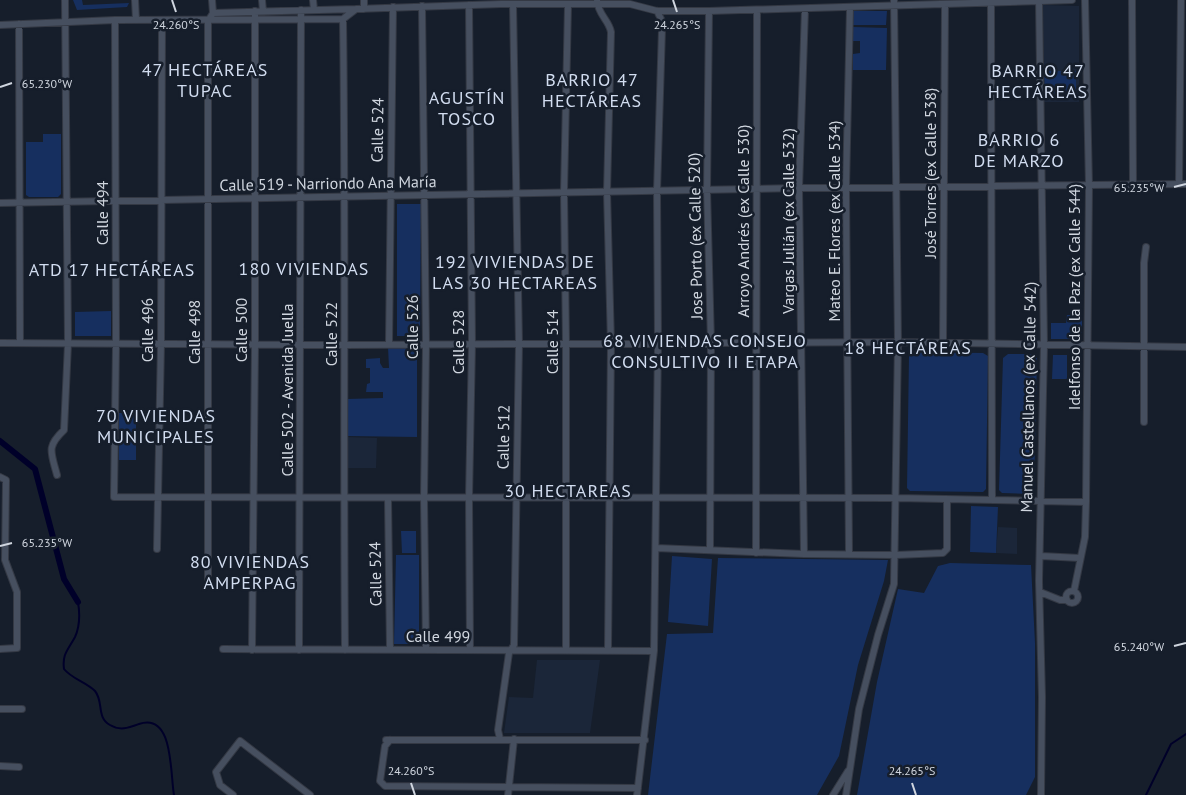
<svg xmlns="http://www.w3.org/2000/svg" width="1186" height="795" font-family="'PT Sans',sans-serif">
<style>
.built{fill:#1b2639}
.green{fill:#162f5f}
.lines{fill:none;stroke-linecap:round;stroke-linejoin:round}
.stream{stroke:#000029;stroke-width:2}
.canal{stroke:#000029;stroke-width:6}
.minor-casing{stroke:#343944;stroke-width:8}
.minor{stroke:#464f5f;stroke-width:6}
.ticks{fill:none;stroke:#d0d6df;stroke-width:2}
.labels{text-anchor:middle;stroke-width:5;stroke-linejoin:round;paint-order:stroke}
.street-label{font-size:16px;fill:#d0d6df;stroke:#161e2b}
.neighbourhood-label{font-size:18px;letter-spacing:1px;fill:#d2ddf0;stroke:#161e2b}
.ticks-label{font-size:12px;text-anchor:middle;fill:#d0d6df;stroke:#161e2b;stroke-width:5;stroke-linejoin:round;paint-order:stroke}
</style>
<rect width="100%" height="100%" fill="#161e2b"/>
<path class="built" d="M1043,5L1079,6V102H1044Z
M347,437L377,438L376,468H347Z
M998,527L1017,528V554L996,553Z
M537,660H600L590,733H504L509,697L533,698Z"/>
<path class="green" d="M73,0H82L83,5L129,3L127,7L77,10Z
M853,11H887L886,25H853Z
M853,27L887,28L886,70H853V54L860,53V41H853Z
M1044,71H1076V94L1045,93Z
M43,134H61V194L58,197H29L26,195V142H43Z
M397,204H421L420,336H397Z
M111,311V336H75V312Z
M1067,315H1082V339H1051V323H1066Z
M388,347L417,349V437L347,436V399L383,398V392H366L367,384L370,383V368H366V359L380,358V363L383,368H389Z
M914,352L983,353L988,356L986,489L983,492L910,491L907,488L909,355Z
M1008,354H1032L1037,358L1034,491L1031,494L1002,493L999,490L1003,358Z
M1053,355H1067V379H1052Z
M119,413H136V460H119Z
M971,506L998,507L996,553L970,552Z
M401,531H416V553H402Z
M396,555H419V644H394Z
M672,556L712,559L708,626L668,622Z
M718,558L888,560L884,581L858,665L839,756L817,795H648L667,634L713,633Z
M950,563L1031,565L1035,643V777L1026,795H857L877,682L898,589L924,593L938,566Z"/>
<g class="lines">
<path class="stream" d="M78,602C80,614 80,626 75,637C68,650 62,654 64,669C72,679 86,682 95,691C104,702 96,717 110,725C120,731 128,728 139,724C174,712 170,774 174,795
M1146,795L1171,744L1186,734"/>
<path class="canal" d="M0,441L35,469L64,579L78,602"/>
<defs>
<path id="minor" d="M135,0L136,20
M212,0L213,13
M262,0L263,11
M313,0L314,10
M364,0V9
M597,0C598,15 609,20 611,32L607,192L611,344L608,649
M1039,0L1044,345L1039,581L1042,697L1041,795
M1132,0L1133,184
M991,2L992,500
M469,5L472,344L469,498L470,649
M422,6L426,344L424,498L426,648
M709,11L707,190L711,343L710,550
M213,13L356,9
M343,19C346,229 343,439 345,650
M115,20L116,344L114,497L897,498L1086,502
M19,24L20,343
M0,25L115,20L343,19L356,9L501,4H630L657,11H709L1072,0
M1179,183L1181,0
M0,203L799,188L1186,184
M0,343L345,345L898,342L1186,347
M943,343L945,4
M389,344L393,7
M1144,422V263L1146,247
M57,475C51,452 46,447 64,430L68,344L65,0
M0,477L6,480L5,560L17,592V648L0,649
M388,498L390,650
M656,548L804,554L896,555L943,553L947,549V500
M157,549L161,343L162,20
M756,553L757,10
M804,554L799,188L805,9
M849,554L846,188L850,8
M1041,556L1080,558
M208,583V21L213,13
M1066 597a6 6 0 1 1 12 0a6 6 0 1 1-12 0Z
M1074,591L1085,537L1086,502L1089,186L1085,0
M1040,592L1060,600H1067
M223,649L654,651
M566,649V344L564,192L568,5
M252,650L255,344V11
M299,650L301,10
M0,709H22
M500,739L498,730L509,653L514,645L519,344L513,4
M386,740H645
M390,740L385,746L380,781L385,786L638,788
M0,766L19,767
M233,795L220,785L216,772L240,741L310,795
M508,795L514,739
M637,795L654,651L658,343L657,191L662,29V21L657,11
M833,795L848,771
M846,795L859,709L878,635L894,584L898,342L894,0"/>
</defs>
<use href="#minor" class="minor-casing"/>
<use href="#minor" class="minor"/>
</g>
<path class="ticks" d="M172,0L176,12M673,0L677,12M0,87L12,83M1174,187L1186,184M0,546L12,543M1174,646L1186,643M411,783L415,795M912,783L916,795"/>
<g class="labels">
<g class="street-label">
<text transform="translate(377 130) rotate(-89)" y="6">Calle 524</text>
<text transform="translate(930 173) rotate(-90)" y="6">José Torres (ex Calle 538)</text>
<text transform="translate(328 183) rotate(-1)" y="6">Calle 519 - Narriondo Ana María</text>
<text transform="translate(102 213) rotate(-90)" y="6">Calle 494</text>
<text transform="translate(743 221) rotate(-90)" y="6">Arroyo Andrés (ex Calle 530)</text>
<text transform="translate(788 221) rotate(-90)" y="6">Vargas Julián (ex Calle 532)</text>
<text transform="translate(834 221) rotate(-90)" y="6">Mateo E. Flores (ex Calle 534)</text>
<text transform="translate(695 236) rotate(-91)" y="6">Jose Porto (ex Calle 520)</text>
<text transform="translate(1074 297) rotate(-90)" y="6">Idelfonso de la Paz (ex Calle 544)</text>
<text transform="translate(412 327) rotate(-90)" y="6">Calle 526</text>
<text transform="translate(147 330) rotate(-90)" y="6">Calle 496</text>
<text transform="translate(241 330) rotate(-90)" y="6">Calle 500</text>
<text transform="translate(194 332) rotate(-90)" y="6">Calle 498</text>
<text transform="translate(331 334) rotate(-90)" y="6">Calle 522</text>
<text transform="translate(458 342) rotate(-90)" y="6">Calle 528</text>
<text transform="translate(552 342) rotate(-90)" y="6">Calle 514</text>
<text transform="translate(287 390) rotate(-90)" y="6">Calle 502 - Avenida Juella</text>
<text transform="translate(1028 397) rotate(-89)" y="6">Manuel Castellanos (ex Calle 542)</text>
<text transform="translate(503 437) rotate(-89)" y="6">Calle 512</text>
<text transform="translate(375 574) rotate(-91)" y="6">Calle 524</text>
<text x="438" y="642">Calle 499</text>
</g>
<g class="neighbourhood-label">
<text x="205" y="76">47 HECTÁREAS<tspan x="205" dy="21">TUPAC</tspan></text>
<text x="1038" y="77">BARRIO 47<tspan x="1038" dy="21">HECTÁREAS</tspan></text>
<text x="592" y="86">BARRIO 47<tspan x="592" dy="21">HECTÁREAS</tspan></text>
<text x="467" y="104">AGUSTÍN<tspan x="467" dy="21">TOSCO</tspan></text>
<text x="1019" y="146">BARRIO 6<tspan x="1019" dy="21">DE MARZO</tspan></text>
<text x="515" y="268">192 VIVIENDAS DE<tspan x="515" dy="21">LAS 30 HECTAREAS</tspan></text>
<text x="304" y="275">180 VIVIENDAS</text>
<text x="112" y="276">ATD 17 HECTÁREAS</text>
<text x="705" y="347">68 VIVIENDAS CONSEJO<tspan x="705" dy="21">CONSULTIVO II ETAPA</tspan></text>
<text x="908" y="354">18 HECTÁREAS</text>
<text x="156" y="422">70 VIVIENDAS<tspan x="156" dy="21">MUNICIPALES</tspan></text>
<text x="568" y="497">30 HECTAREAS</text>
<text x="250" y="568">80 VIVIENDAS<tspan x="250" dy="21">AMPERPAG</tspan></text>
</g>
</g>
<g class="ticks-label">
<text x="176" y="29">24.260°S</text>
<text x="677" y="29">24.265°S</text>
<text x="47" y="88">65.230°W</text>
<text x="1139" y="192">65.235°W</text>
<text x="47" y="547">65.235°W</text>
<text x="1139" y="651">65.240°W</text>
<text x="411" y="775">24.260°S</text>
<text x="912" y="775">24.265°S</text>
</g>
</svg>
